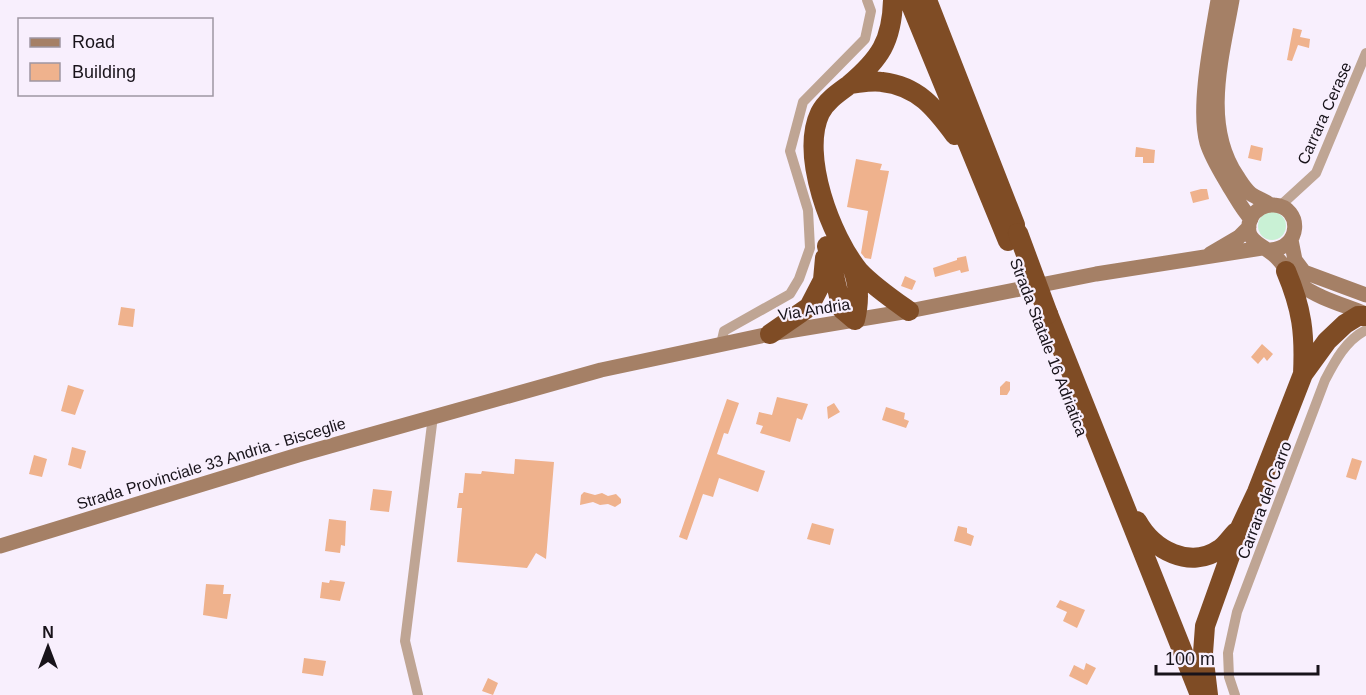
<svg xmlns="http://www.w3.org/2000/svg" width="1366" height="695" font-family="Arial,sans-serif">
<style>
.green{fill:#c9f1d5}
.building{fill:#efb28d}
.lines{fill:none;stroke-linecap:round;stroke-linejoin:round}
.street{stroke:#bfa594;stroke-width:10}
.secondary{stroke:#a58066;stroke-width:15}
.highway{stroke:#7f4c25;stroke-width:20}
.highway-bridge{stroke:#7f4c25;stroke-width:20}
.labels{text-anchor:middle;stroke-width:4.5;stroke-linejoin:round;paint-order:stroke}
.street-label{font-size:16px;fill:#18131a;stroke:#f8effd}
</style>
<rect width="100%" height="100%" fill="#f8effd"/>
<path class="green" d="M1258 226a14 14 0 1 1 28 0a14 14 0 1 1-28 0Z"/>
<path class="building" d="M1293,28L1302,30L1300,37L1310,39L1309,48L1298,45L1292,61L1287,60Z
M1251,145L1263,148L1261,161L1248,158Z
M1136,147L1155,150L1154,163H1143V157H1135Z
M856,159L882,164L880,170L889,171L871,259L865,258L861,253L868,211L847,207Z
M1201,189H1207L1209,199L1193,203L1190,192Z
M966,256L969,271L961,273L960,270L935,277L933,268L957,260V258Z
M905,276L916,281L912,290L901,286Z
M121,307L135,309L133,327L118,325Z
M1262,344L1273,354L1267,361L1264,357L1258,364L1251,357Z
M1006,381L1010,382V390L1007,395H1000V387Z
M68,385L84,390L75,415L61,411Z
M777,397L808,404L802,420L797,418L790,442L760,433L763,426L756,424L759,412L772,415Z
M727,399L739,403L728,434L724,433L717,454L765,471L758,492L719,478L713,497L703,494L687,540L679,537Z
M834,403L840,412L828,419L827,407Z
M886,407L905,413L904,419L909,421L906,428L882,420Z
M72,447L86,451L81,469L68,465Z
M34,455L47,459L42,477L29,474Z
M1352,458L1362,461L1356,480L1346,477Z
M515,459L554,462L546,559L536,553L527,568L457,562L462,508H457L459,493H463L465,473L481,474L482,471L514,474Z
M373,489L392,491L389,512L370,510Z
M584,492L595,495L602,493L608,496L616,494L621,499V503L615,507L608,504L600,505L593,502L580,505L581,495Z
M329,519L346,521L345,546L341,545L340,553L325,551Z
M812,523L834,529L830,545L807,539Z
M958,526L967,528V533L974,536L971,546L954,541Z
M330,580L345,582L340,601L320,598L322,582L329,583Z
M206,584L224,585L223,594H231L227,619L203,615Z
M1060,600L1085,610L1077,628L1063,621L1067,612L1056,607Z
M304,658L326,661L323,676L302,673Z
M1086,663L1096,668L1087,685L1069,676L1074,665L1084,670Z
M488,678L498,683L493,695L482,691Z"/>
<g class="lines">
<path class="street" d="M1280,206L1316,173L1366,53
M721,344L724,331L790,294L799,279L810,248L808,210L790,151L803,102L865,39L871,11L867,0
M418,695L405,641L433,416
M1235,695L1229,677L1228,653L1237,612L1325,380C1335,361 1346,340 1366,330"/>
<path class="secondary" d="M1218,0C1212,37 1197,107 1207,143C1212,159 1222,174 1230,188C1237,199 1242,209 1251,219
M1232,0C1222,57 1202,124 1237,176C1241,182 1245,189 1251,194C1257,198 1265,201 1271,205
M1291,240L1295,260L1304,272L1366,295
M1268,250C1302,250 1303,207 1274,205C1265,204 1255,210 1251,218C1241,241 1264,245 1275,256C1284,264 1289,276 1299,284C1318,298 1344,305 1366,314
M1210,254L1239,237L1249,227
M0,546L298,455L601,370L770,334L909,311L1096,274L1262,248"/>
<path class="highway" d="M893,0C892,41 880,59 849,85C838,93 826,101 820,113C800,155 831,237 859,271C873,286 892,299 909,311
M909,0L1008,241
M927,0L1015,225
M850,84C860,83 872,80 882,82C918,86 935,108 955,135
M827,246L842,309L855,320C860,299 859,282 850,262
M1286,271C1302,309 1305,333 1303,374
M1048,314L1200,695
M770,334L809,307L823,280L825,258
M1137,521C1153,550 1190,570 1220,549C1226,545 1231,537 1236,532
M1208,695L1203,653L1205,626L1240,528L1257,492L1303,374L1327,341L1345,324L1358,316H1366"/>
<path class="highway-bridge" d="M1018,233L1048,314"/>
</g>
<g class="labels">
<g class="street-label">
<text transform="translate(1324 113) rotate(-66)" y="6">Carrara Cerase</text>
<text transform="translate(814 309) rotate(-9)" y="6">Via Andria</text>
<text transform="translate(1049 347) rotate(69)" y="6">Strada Statale 16 Adriatica</text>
<text transform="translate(211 463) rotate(-17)" y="6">Strada Provinciale 33 Andria - Bisceglie</text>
<text transform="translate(1264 500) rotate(-69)" y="6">Carrara del Carro</text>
</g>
</g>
<rect x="18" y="18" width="195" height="78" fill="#f8effd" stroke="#9e97a2" stroke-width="1.5"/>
<rect x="30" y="38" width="30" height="9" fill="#a58066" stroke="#9e97a2" stroke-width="1.5"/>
<text x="72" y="48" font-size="18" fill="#18131a">Road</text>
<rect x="30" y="63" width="30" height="18" fill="#efb28d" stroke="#9e97a2" stroke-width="1.5"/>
<text x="72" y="78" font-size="18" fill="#18131a">Building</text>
<g transform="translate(48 647)" stroke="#f8effd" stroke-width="4.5" paint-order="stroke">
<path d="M0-4.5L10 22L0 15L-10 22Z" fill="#18131a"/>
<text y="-9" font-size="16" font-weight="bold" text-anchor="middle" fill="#18131a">N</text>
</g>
<path d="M1156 665v9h162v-9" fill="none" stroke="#18131a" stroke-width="3"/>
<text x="1165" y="665" font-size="18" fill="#18131a" stroke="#f8effd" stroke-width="4.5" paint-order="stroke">100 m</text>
</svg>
